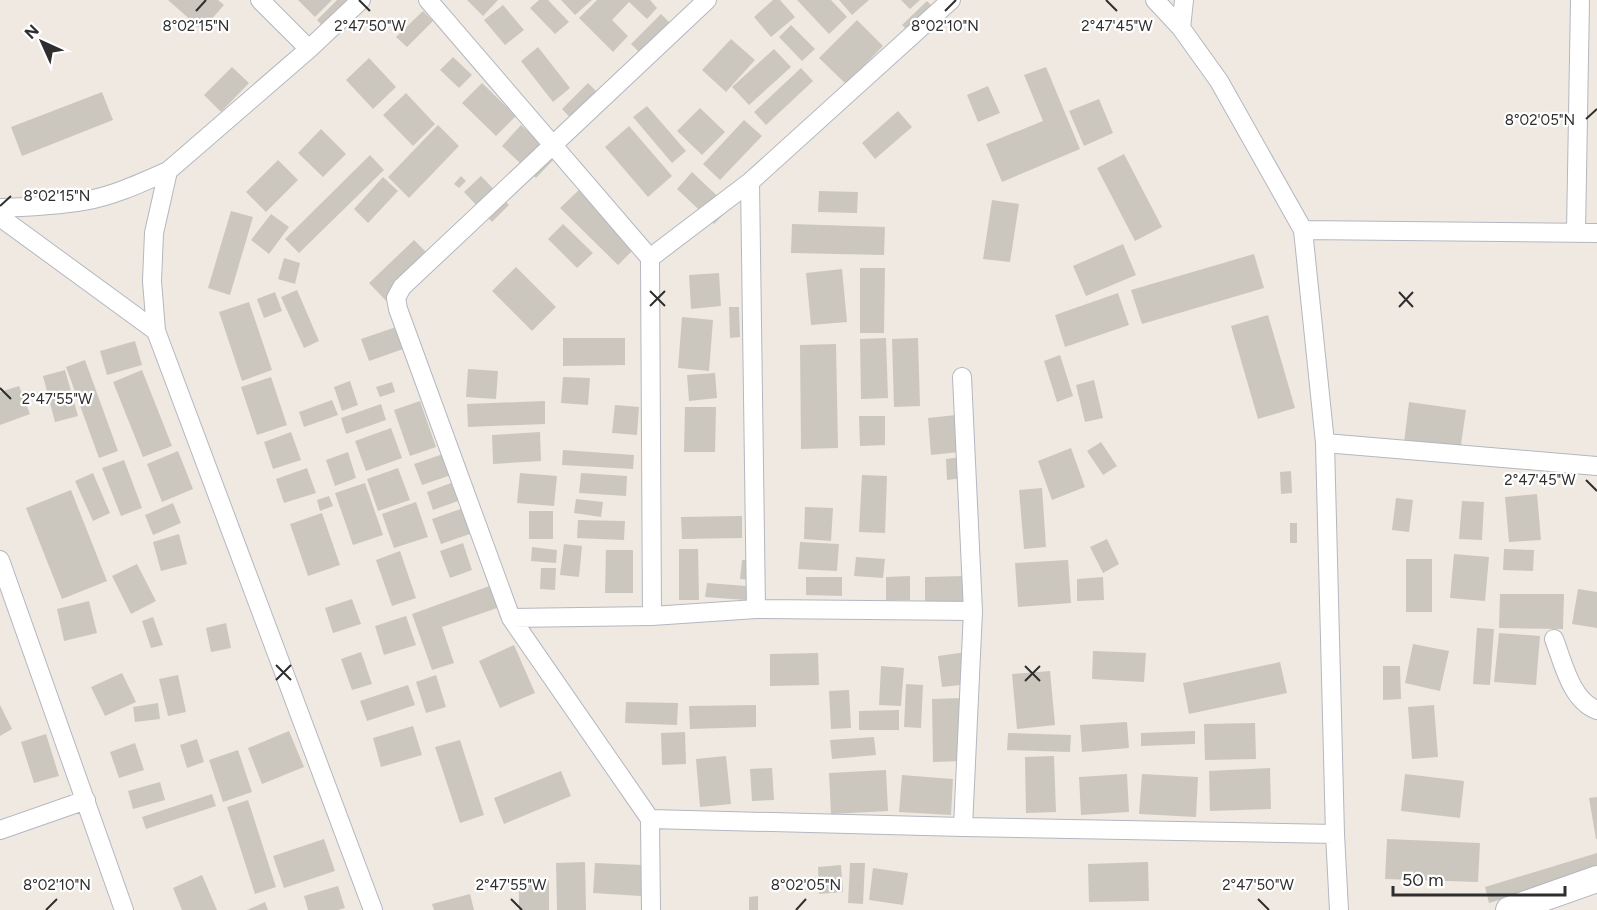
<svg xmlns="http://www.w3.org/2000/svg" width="1597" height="910" font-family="Figtree,sans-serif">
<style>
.building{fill:#cbc7bf}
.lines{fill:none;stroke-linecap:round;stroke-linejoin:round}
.street-casing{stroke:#b4b7c1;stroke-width:20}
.secondary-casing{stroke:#b4b7c1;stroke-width:28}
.street{stroke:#fff;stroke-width:18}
.secondary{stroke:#fff;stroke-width:26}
.ticks{fill:none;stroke:#2e2e2e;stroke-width:2}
.ticks-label{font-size:15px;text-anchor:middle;fill:#2e2e2e;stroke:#fff;stroke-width:4.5;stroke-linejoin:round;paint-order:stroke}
</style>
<rect width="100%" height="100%" fill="#efe9e1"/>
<path class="building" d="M168,0H218L224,5L202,30Z
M298,0H332L315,17Z
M337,0H362L329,33L317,20Z
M467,0H498L483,16Z
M539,0H548L569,22L555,34L530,8Z
M561,0H592L575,15Z
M597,0H650L657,8L647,19L629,2L612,20L628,36L613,52L579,18Z
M773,0H780L795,17L771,37L754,17Z
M797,0H831L847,17L829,34Z
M839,0H869L852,15Z
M901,0H920L910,9Z
M927,1L942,17L918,41L902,25Z
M503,5L524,30L505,45L484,20Z
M423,11L433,21L407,47L396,37Z
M661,14L679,32L649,62L631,44Z
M857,20L883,46L846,84L819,58Z
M791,25L815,49L802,61L779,37Z
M731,39L755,60L726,92L702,70Z
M538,47L570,88L553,102L521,61Z
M774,49L791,67L749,105L732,87Z
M453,57L472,75L459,88L440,70Z
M369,58L396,87L373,109L346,80Z
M232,67L249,83L221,112L204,95Z
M1046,67L1080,149L1002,182L986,144L1043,121L1024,75Z
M801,68L813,81L766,125L754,112Z
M482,83L516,116L496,136L462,103Z
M588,83L607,102L581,129L562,109Z
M988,86L1000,113L978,122L967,95Z
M102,92L113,120L22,156L11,127Z
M406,93L435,124L413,146L383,115Z
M1099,99L1113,133L1084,146L1069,111Z
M647,106L686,151L672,163L633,117Z
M700,108L725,132L702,155L677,131Z
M898,111L912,127L875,159L862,143Z
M744,120L762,136L720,180L703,164Z
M438,125L459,146L409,198L388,177Z
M521,125L556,157L536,178L502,146Z
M629,126L672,176L648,197L605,147Z
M321,129L346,154L323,177L298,153Z
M1124,154L1162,227L1135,241L1097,168Z
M370,155L384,170L299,253L285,239Z
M278,160L298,180L266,212L246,192Z
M692,172L730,208L714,224L677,189Z
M461,176L466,181L459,188L454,184Z
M481,176L509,205L492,222L464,192Z
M383,177L398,191L368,223L354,209Z
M581,188L638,245L618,265L560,208Z
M819,191L858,192L857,213L818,212Z
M992,200L1019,204L1010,262L983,259Z
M231,211L253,217L230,295L208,288Z
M271,214L289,227L269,254L251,240Z
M563,224L593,253L577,268L548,239Z
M792,224L885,227L884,255L791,253Z
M414,240L436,262L391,306L369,283Z
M1123,244L1136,275L1086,296L1073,266Z
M1254,254L1264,288L1142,324L1131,290Z
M284,258L300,263L295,284L278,279Z
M516,267L556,307L532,331L492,291Z
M860,268H885L884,333H860Z
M842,269L847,322L811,325L806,273Z
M719,273L721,306L691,309L689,275Z
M297,290L319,341L304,348L281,297Z
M275,292L282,311L264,318L257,299Z
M1118,293L1129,325L1065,347L1055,315Z
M249,302L272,370L242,381L219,312Z
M729,307H739L740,337L730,338Z
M1268,315L1295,408L1258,419L1231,326Z
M682,317L713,320L709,371L678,368Z
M402,325L409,347L369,361L361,339Z
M563,338H625V365L563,366Z
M886,338L888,398L861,399L860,339Z
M918,338L920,406L894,407L892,339Z
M135,341L142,365L107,375L100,351Z
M836,344L838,448L801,449L800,345Z
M1060,355L1073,396L1057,402L1044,361Z
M85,360L118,451L99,458L66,367Z
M468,369L498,371L496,399L466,397Z
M65,370L78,416L55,422L43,376Z
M142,370L172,446L143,457L113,382Z
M715,373L717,398L689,401L687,375Z
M271,377L287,425L257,435L241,387Z
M563,377L590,378L588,405L561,403Z
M1094,380L1103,418L1085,422L1076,385Z
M350,381L358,405L342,411L334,387Z
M392,382L395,392L380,397L376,387Z
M19,386L30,414L0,425V392Z
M332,400L338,415L304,427L299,412Z
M420,401L436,447L410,456L394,410Z
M545,401V424L468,427L467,404Z
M1409,402L1466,410L1460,451L1404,443Z
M381,404L386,420L346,434L341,418Z
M615,405L639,407L637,435L612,433Z
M685,407H716L715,452H684Z
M956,415L959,452L931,455L928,418Z
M859,416H885V445L860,446Z
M391,428L402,458L366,471L355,441Z
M291,432L301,460L273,469L264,442Z
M540,432L541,461L493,464L492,435Z
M1101,442L1117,466L1103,475L1087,451Z
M1071,448L1085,487L1052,500L1038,461Z
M563,450L634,455L633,469L562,465Z
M178,451L193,489L162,502L147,464Z
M348,452L356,478L335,486L326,460Z
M446,453L454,474L422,485L414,464Z
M961,457L963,478L947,480L946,459Z
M124,460L142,508L121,516L102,468Z
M307,468L316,493L284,503L276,479Z
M398,468L410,500L378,511L367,479Z
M1291,471L1292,493L1281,494L1280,472Z
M93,473L110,513L93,521L75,481Z
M520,473L557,476L554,506L517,503Z
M581,473L627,476L626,496L579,493Z
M862,475L887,476L885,533L859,532Z
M365,483L383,535L353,545L335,493Z
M451,483L458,501L433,510L427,492Z
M1042,488L1046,547L1024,549L1019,490Z
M71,490L107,581L62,599L26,508Z
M1537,494L1541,540L1509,542L1505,497Z
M329,496L333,506L320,511L317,500Z
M1396,498L1413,500L1409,532L1392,530Z
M576,499L603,502L601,517L574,513Z
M1462,501L1484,502L1482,540L1459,539Z
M416,502L428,537L394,548L382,514Z
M173,503L181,523L153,535L145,515Z
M472,505L481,530L441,544L432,519Z
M805,507L833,508L831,541L804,539Z
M529,511H553V539H529Z
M322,513L340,565L308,576L290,524Z
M742,516V538L682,539L681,517Z
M578,520L625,521L624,540L577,538Z
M1290,523H1297V543H1290Z
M179,534L187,564L161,571L153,542Z
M1107,539L1119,564L1103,573L1090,547Z
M800,542L839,544L837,571L798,569Z
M463,543L472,570L450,578L440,551Z
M564,544L582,546L579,577L560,575Z
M532,547L557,550L556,563L531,561Z
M679,549H698L699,600H679Z
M1504,549L1534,550L1533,571L1503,570Z
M606,550H633V593H605Z
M400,551L416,598L392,606L376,560Z
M1454,554L1489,557L1485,601L1450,598Z
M856,557L885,559L883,578L854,576Z
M1406,559H1432V612H1406Z
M742,560H752L751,580L740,579Z
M1068,560L1071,603L1018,607L1015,563Z
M137,564L156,601L131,614L112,576Z
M541,568H556L555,590L540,589Z
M910,576V600H886V577Z
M964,576V604L925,605V577Z
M806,577H842V596L806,595Z
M1103,577L1104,600L1077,601V579Z
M707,583L747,586L746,600L705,597Z
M495,584L503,606L442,627L454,663L432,670L412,614Z
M1578,589L1597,592V628L1572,624Z
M1500,594H1564L1563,629L1499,628Z
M352,599L361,624L333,633L325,608Z
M89,601L97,633L64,641L57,609Z
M406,616L416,645L384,655L375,626Z
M153,617L163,645L151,648L142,621Z
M226,623L231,648L211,652L206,628Z
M1477,628L1494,629L1490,685L1473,684Z
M1499,633L1540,636L1536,685L1494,682Z
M1413,644L1449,651L1440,691L1405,683Z
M514,645L535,693L500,708L479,661Z
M1093,651L1146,653L1144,682L1092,679Z
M361,652L372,684L352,690L341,659Z
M966,652L969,684L942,687L938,656Z
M818,653L819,685L770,686V654Z
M1280,662L1287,693L1189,714L1183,683Z
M881,666L904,668L901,706L879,705Z
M1383,666H1400L1401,699L1383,700Z
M1050,671L1055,725L1017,729L1012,674Z
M122,673L136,702L105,716L91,687Z
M178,675L186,712L168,716L159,679Z
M436,675L446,707L426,713L416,682Z
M906,684L923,685L921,728L904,727Z
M408,685L415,705L367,721L360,701Z
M849,690L851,728L831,729L829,691Z
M962,698L964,761L933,762L932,699Z
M626,702L678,703L677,725L625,723Z
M158,703L160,719L135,722L133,707Z
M0,705L12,729L0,736Z
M756,705V727L690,729L689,706Z
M1434,705L1438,757L1412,759L1408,707Z
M899,710V730H859V711Z
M1127,722L1129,748L1082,752L1080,725Z
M1255,723L1256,759L1205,760L1204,724Z
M413,726L422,755L381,767L373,738Z
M289,731L304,767L262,784L248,748Z
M1195,731V744L1141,746V733Z
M685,732L686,764L662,765L661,733Z
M1008,733L1071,735L1070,752L1007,750Z
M46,734L59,776L34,783L21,742Z
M874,737L876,755L832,759L830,740Z
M197,739L204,762L187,768L180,745Z
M460,740L484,815L460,823L435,747Z
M135,743L144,770L119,778L110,752Z
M238,750L252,792L223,802L209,760Z
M726,756L731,804L700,807L696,759Z
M1054,756L1056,812L1026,813L1025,757Z
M772,768L774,800L752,801L750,769Z
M1270,768L1271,809L1210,811L1209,771Z
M886,770L888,811L831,814L829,773Z
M561,771L571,796L504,824L494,798Z
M1127,774L1129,812L1081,815L1079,777Z
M1142,774L1198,777L1196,817L1139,814Z
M1405,774L1464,781L1460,818L1401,811Z
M902,775L953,779L951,815L899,812Z
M160,782L165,800L133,809L128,791Z
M212,794L216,806L146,829L142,817Z
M1597,797V839H1596L1589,798Z
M248,800L276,887L255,894L227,807Z
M324,839L335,871L284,888L273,856Z
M1387,839L1480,843L1478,882L1385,879Z
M1597,853V870L1489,903L1485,887Z
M585,862L586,910H557L556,863Z
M1148,862L1149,901L1089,902L1088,864Z
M595,863L643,865L641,896L593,893Z
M850,863H865L863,904L848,903Z
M841,865L843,892L819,894L818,867Z
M873,868L908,873L903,905L869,900Z
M202,875L217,910H182L173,888Z
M519,880H549V910H519Z
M338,886L345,908L338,910H308L304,896Z
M470,894L474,910H434L432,904Z
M758,896V910H749V897Z
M265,902L268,910H247Z"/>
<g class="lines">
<defs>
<path id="street" d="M260,0L309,49
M361,0L309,49L168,171L154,233L152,281L156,331L373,910
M428,0L650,258L652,616
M707,0L402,287L396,298L398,309L511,618L650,819L963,827L1335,834
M1155,0L1181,28L1219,81L1303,230L1325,443L1335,834L1339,910
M1181,28L1184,0
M750,182L756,609
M0,208C28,207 56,206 84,201C113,196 141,183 168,171
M0,217L156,331
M1303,230L1597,233
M1576,232L1580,0
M650,258L750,182L951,0
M962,377L973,611L963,827
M1325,443L1597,466
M0,560L124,910
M511,618L652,616L756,609L973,611
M1554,639C1563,662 1571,701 1597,710
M650,819L651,910
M0,830L86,800"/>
<path id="secondary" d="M1509,910L1597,879"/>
</defs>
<use href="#street" class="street-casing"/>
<use href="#secondary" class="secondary-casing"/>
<use href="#street" class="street"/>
<use href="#secondary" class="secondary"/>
</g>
<path class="ticks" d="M359,0L370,11M1106,0L1117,11M196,11L206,0M945,11L956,0M1586,119L1597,109M0,206L11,196M650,291L665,306M1399,292L1413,307M650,306L665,291M1399,307L1413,292M0,388L11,399M1586,480L1597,491M276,665L291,680M1025,666L1040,681M276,680L291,665M1025,681L1040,666M511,899L522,910M1258,899L1269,910M46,910L57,899M796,910L806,899"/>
<g class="ticks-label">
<text x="196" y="31">8°02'15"N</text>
<text x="370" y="31">2°47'50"W</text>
<text x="945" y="31">8°02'10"N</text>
<text x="1117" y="31">2°47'45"W</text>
<text x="1540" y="125">8°02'05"N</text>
<text x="57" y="201">8°02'15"N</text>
<text x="57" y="404">2°47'55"W</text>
<text x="1540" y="485">2°47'45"W</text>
<text x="57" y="890">8°02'10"N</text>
<text x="806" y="890">8°02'05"N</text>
<text x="511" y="890">2°47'55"W</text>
<text x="1258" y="890">2°47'50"W</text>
</g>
<g transform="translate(42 42) rotate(315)" stroke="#ffffff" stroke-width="4.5" paint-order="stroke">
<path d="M0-4.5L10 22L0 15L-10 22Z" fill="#2e2e2e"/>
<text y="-9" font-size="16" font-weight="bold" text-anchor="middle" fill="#2e2e2e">N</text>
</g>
<path d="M1393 886v9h172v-9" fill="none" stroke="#2e2e2e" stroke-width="3"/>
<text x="1402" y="886" font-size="18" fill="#2e2e2e" stroke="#ffffff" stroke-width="4.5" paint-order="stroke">50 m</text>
</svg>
